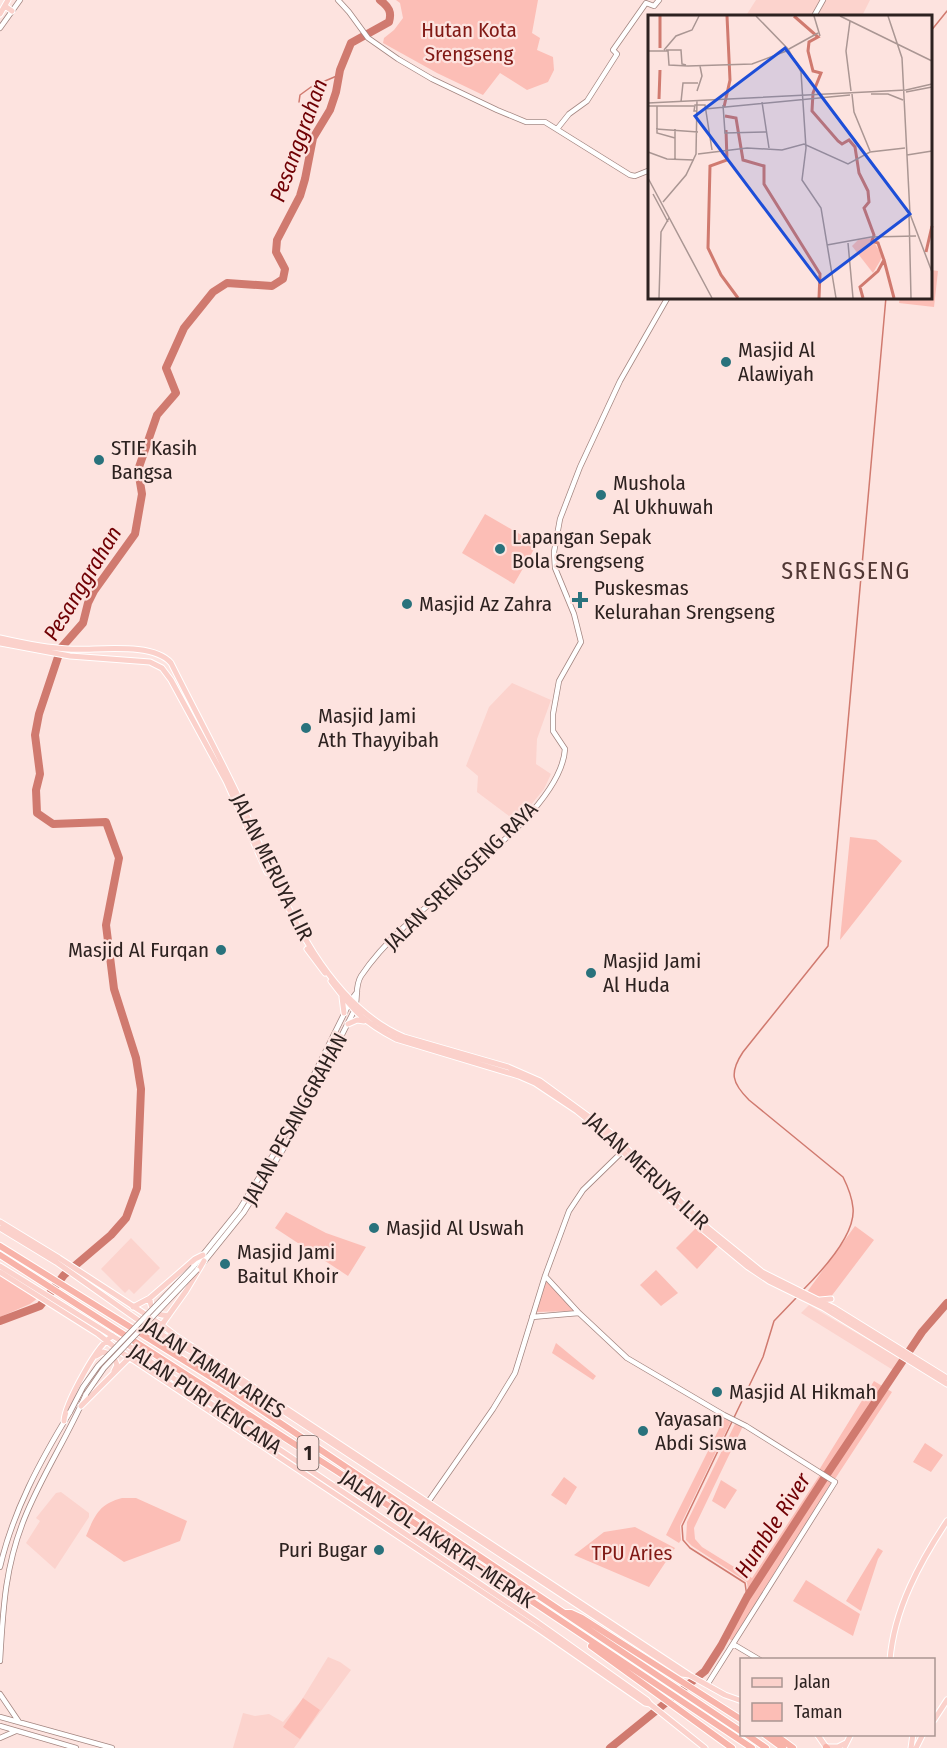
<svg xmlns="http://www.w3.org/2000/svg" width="947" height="1748" font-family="'Fira Sans Condensed',sans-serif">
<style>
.built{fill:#fcd3cd}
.green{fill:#fcbeb6}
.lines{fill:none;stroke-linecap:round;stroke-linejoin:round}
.stream{stroke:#d07a6f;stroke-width:1.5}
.river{stroke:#d07a6f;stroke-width:8}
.secondary-casing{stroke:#a38681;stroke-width:6}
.primary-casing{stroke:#fff;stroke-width:7}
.highway-casing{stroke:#fff;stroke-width:8}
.secondary{stroke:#fff;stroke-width:4.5}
.primary{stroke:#fbd1cb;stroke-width:5}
.highway{stroke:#f8b3a9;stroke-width:6}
.secondary-bridge-casing{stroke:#a38681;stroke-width:6;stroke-linecap:butt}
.secondary-bridge{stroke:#fff;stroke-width:4.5}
.poi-dot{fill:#29727c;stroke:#fde3df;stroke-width:2}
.labels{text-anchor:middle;stroke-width:4.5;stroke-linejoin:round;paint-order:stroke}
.shield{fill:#fde3df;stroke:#6b5c59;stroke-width:1.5}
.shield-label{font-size:20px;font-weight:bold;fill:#2d2220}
.park-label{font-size:21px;fill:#811915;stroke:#fde3df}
.poi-label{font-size:21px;fill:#2d2220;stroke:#fde3df;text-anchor:start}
.street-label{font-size:21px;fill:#2d2220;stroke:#fde3df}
.water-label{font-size:22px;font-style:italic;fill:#700004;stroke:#fde3df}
.quarter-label{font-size:24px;letter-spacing:1.5px;fill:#513835;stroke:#fde3df}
.inset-river{fill:none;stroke:#d07a6f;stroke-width:3}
.inset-road{fill:none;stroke:#aa9693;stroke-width:1.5}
.view{fill:#1d4ed8;fill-opacity:0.15;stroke:#1d4ed8;stroke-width:3}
.inset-edge{fill:none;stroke:#2d2220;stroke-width:3}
</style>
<rect width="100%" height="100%" fill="#fde3df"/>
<path class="built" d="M756,0H870L862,16H752L747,14Z
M512,683L551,700L537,739L536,764L551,774L544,789L517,822L477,792L478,776L466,766L489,707Z
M131,1238L160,1268L134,1294L129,1289L125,1293L101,1269Z
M809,1305L902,1360L893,1370L801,1313Z
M61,1492L89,1513V1517L55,1569L26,1543L40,1521L36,1518L56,1493Z
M328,1657L340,1662L351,1670L294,1748H233L243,1713L255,1716L269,1714L283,1722L301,1701Z"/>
<path class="green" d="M396,0H538L532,33L540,38L537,50L553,57L554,70L548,82L527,90L500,73L483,95L437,73L383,43L384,38L394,30L403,18L400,3Z
M931,270L938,271L934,307L899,303L900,297H930Z
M485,514L537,544L514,584L462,553Z
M850,837L876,840L902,861L840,940Z
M286,1212L326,1233L366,1247L348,1276L275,1228Z
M698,1226L719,1245L697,1269L676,1248Z
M855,1226L874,1240L827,1302L807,1292Z
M656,1270L678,1293L661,1306L640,1285Z
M0,1275L38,1298L30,1304L0,1317Z
M546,1279L576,1311L536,1312Z
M556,1343L596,1376L593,1380L552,1353Z
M874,1381L892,1392L835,1479L819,1470Z
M724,1419L731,1421L680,1526L681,1540L679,1543L666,1535Z
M736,1422L743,1426L694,1528L695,1539L702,1547L752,1578L821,1473L824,1475L748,1592L747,1582L692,1546L686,1540L687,1522Z
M925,1443L943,1455L931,1472L913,1462Z
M827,1476L833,1481L733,1641L727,1638L748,1597Z
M564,1477L577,1487L566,1505L551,1495Z
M721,1480L737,1490L725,1509L712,1501Z
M122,1498H136L187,1521L180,1541L124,1562L86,1536C95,1515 99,1504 122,1498Z
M635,1527L675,1548L649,1587L574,1555L604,1532Z
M878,1548L883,1551L878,1559L861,1611L846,1601Z
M806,1580L860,1614L853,1636L793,1601Z
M303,1698L320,1710L300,1739L283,1727Z"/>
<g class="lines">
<path class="stream" d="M930,32L947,11
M299,102L300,95L311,87L339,75
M802,1291C820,1273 856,1235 853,1208C852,1197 848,1187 843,1177L749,1100C732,1083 729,1073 743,1052L828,946L886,297
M747,1597L745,1583L690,1548L683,1540L682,1526L763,1357L774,1321L797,1297"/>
<path class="river" d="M0,1321L40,1306L64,1275L111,1235L126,1218L137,1188L141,1089L136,1058L114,989L106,925L119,858L106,822L53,824L37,813L36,790L40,774L35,735L39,714L61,648L83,623L88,603L94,591L135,534L142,494L138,470L157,415L176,393L166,368L184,328L213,292L227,283L272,286L283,279L285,269L276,252L277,240L300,196L305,179L313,138L330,110L336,92L340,70L351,43L389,22C392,12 389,7 380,0
M610,1748L705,1671L721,1646L747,1597L827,1474L922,1332L947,1303"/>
<defs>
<path id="secondary" d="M338,0L349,12L368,38L398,59L432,79L497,110L526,122H545L630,175L635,176L650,170
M814,16L823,0
M0,28L20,0
M557,129L569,114L587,101L617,54L613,50L646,3L654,6L659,0
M203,1263L244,1212L287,1143L354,1011C359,1000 354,987 361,976C373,958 389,941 404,927C446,885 561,810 565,749L553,731V714L559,681L581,642L574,614L555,568L554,552L560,519L580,467L620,381L668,297
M193,1267L239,1210L278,1147L351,1000L357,992
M545,1276L579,1313L627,1358L724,1415L746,1426L835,1482L707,1685
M532,1317L579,1313
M426,1505L493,1409L515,1373L545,1276L569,1211L583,1190L623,1151
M0,1567C13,1511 40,1461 70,1412
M733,1644L760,1660
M0,1661C3,1609 5,1566 25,1517C42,1475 68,1436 86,1394
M0,1694L19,1722
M0,1717L112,1748
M0,1726L76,1748
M0,1738L16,1731"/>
<path id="primary" d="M5,6L12,11
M0,14L8,0
M0,638C22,643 45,648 68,649C95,651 152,641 171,663C194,709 219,755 241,802C277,882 317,1000 404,1037L508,1067L540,1081L610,1132L709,1229L762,1272L834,1308L947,1378
M0,643L70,656L150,662L162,668L171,680L226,781L267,872
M307,949L325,973
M331,981C353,1010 363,1022 396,1039L519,1076L535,1083L577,1111L604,1133L690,1219L748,1267L769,1281L824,1308L947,1384
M342,997L344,1013
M348,1024L357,1020L364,1021
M0,1222L59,1258L162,1325L176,1336L691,1676L725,1695L742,1701
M0,1228L56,1262L148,1327L198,1355L682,1674L689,1675
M0,1266L132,1348L180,1383L537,1622L647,1700L650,1704L705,1748
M0,1272L98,1334L118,1350L541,1631L645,1703L650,1704
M150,1298C150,1309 157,1317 169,1315
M820,1300L831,1299
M133,1307L150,1298L195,1259L203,1255
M161,1326L186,1291L204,1261
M96,1356L103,1352L113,1355L117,1365L114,1371
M81,1406L131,1356
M64,1421C65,1404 98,1342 113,1336
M890,1660C894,1609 920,1562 947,1521
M934,1720L947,1700
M817,1734L826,1747H838L846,1743
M845,1746L851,1734
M911,1748L913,1734
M916,1748L923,1734"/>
<path id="highway" d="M0,1246L225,1386L742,1732
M0,1255L338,1472L752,1748
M566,1613H571L582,1618L742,1720
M591,1646L732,1748
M746,1734L766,1748
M764,1734L783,1748
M774,1734L793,1748
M826,1747L827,1748"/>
</defs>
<use href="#secondary" class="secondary-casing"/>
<use href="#primary" class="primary-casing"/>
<use href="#highway" class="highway-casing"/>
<use href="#secondary" class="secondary"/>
<use href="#primary" class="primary"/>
<use href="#highway" class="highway"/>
<defs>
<path id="secondary-bridge" d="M86,1394L104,1368L197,1270
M70,1412L83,1387L98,1366L193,1267"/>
</defs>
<use href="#secondary-bridge" class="secondary-bridge-casing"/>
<use href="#secondary-bridge" class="secondary-bridge"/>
</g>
<g class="poi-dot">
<circle cx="726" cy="362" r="6"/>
<circle cx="99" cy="460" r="6"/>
<circle cx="601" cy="495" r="6"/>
<circle cx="500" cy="549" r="6"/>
<path d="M577 591h6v6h6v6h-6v6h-6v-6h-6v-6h6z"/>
<circle cx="407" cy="604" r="6"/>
<circle cx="306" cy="728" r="6"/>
<circle cx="221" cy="950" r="6"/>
<circle cx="591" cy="973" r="6"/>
<circle cx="374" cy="1228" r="6"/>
<circle cx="225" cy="1264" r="6"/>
<circle cx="717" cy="1392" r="6"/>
<circle cx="643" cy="1431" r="6"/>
<circle cx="379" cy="1550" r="6"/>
</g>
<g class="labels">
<rect class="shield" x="297.5" y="1436" width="21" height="34" rx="4.5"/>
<g class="shield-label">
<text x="308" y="1460">1</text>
</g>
<g class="park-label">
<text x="469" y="37">Hutan Kota<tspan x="469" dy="24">Srengseng</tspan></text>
<text x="632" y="1560">TPU Aries</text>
</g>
<g class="poi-label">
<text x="738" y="357">Masjid Al<tspan x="738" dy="24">Alawiyah</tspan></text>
<text x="111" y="455">STIE Kasih<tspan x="111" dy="24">Bangsa</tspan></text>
<text x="613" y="490">Mushola<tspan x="613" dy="24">Al Ukhuwah</tspan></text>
<text x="512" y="544">Lapangan Sepak<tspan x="512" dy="24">Bola Srengseng</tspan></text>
<text x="594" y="595">Puskesmas<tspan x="594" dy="24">Kelurahan Srengseng</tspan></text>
<text x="419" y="611">Masjid Az Zahra</text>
<text x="318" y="723">Masjid Jami<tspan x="318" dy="24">Ath Thayyibah</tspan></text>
<text x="209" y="957" text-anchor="end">Masjid Al Furqan</text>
<text x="603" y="968">Masjid Jami<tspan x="603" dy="24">Al Huda</tspan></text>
<text x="386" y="1235">Masjid Al Uswah</text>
<text x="237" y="1259">Masjid Jami<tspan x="237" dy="24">Baitul Khoir</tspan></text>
<text x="729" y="1399">Masjid Al Hikmah</text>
<text x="655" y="1426">Yayasan<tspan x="655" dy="24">Abdi Siswa</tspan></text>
<text x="367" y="1557" text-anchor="end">Puri Bugar</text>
</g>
<g class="street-label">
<text transform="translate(272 867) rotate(64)" y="7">JALAN MERUYA ILIR</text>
<text transform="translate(461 876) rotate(-44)" y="7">JALAN SRENGSENG RAYA</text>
<text transform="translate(295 1119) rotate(-61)" y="7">JALAN PESANGGRAHAN</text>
<text transform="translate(647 1171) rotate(43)" y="7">JALAN MERUYA ILIR</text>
<text transform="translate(213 1368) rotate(33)" y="7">JALAN TAMAN ARIES</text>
<text transform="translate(205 1399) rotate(34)" y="7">JALAN PURI KENCANA</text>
<text transform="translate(437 1539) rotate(34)" y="7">JALAN TOL JAKARTA–MERAK</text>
</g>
<g class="water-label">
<text transform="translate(298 140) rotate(-70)" y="8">Pesanggrahan</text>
<text transform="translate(82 583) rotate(-59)" y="8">Pesanggrahan</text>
<text transform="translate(772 1525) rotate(-57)" y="8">Humble River</text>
</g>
<g class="quarter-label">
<text x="846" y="579">SRENGSENG</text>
</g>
</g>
<g transform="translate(648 15)">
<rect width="284" height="284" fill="#fde3df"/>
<path d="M223,223L235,241L225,258L204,231L210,225Z" fill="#fcbeb6"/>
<path class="inset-river" d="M12,1V33M146,1L170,22L161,27L160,36L165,56L173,58L165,78L164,96L190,126L194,129L201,125L207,132L211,158L220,176L221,187L216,193L226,220L224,226L230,228L236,245L230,256L212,272L215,283M11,84L12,55M76,92L82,65L79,1M77,101L88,103L95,145L116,151V169L172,259L171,283M78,115L79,145L62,151L60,233L73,260L90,283M278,237L284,211M236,245L246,283"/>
<path class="inset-road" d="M108,1L140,34L153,57L158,133L154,165L173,193L188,283M166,1L172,21M192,1L284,46M240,1L254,43L262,199L284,257M202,6L198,36L203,76M141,34L170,18M16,35L28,21L44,15L51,1M18,35H33L34,49L38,50M0,36H20L21,50L40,51L104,49L141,35M49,76L54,61L52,51M258,77L284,72M204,79L206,97L222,136M223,79H240L255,85M33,87L35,68H50M114,87L121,133M0,88L258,75L284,69M75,90L77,118L119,117M0,91H46M9,91V118L27,123M57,94L202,80M49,96H46L47,90H57L64,135M8,114L50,117M0,137L19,144L46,145M50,139L99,133L134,135L156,129L200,149L222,137L257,133M259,140L284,136M27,145V114M0,163L64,283M5,179L20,207M15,187L38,160L48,139L49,85M261,198L263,283M200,228L205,283M179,230L223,222L268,221M11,283L13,217L21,203"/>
<path class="view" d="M137,33L262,199L172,267L47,101Z"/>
<rect width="284" height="284" class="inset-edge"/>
</g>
<rect x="740" y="1658" width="195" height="78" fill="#fde3df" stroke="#aa9693" stroke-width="1.5"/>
<rect x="752" y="1678" width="30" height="9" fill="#fbd1cb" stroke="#aa9693" stroke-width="1.5"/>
<text x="794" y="1688" font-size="18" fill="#2d2220">Jalan</text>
<rect x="752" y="1703" width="30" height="18" fill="#fcbeb6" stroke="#aa9693" stroke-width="1.5"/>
<text x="794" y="1718" font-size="18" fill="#2d2220">Taman</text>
</svg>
